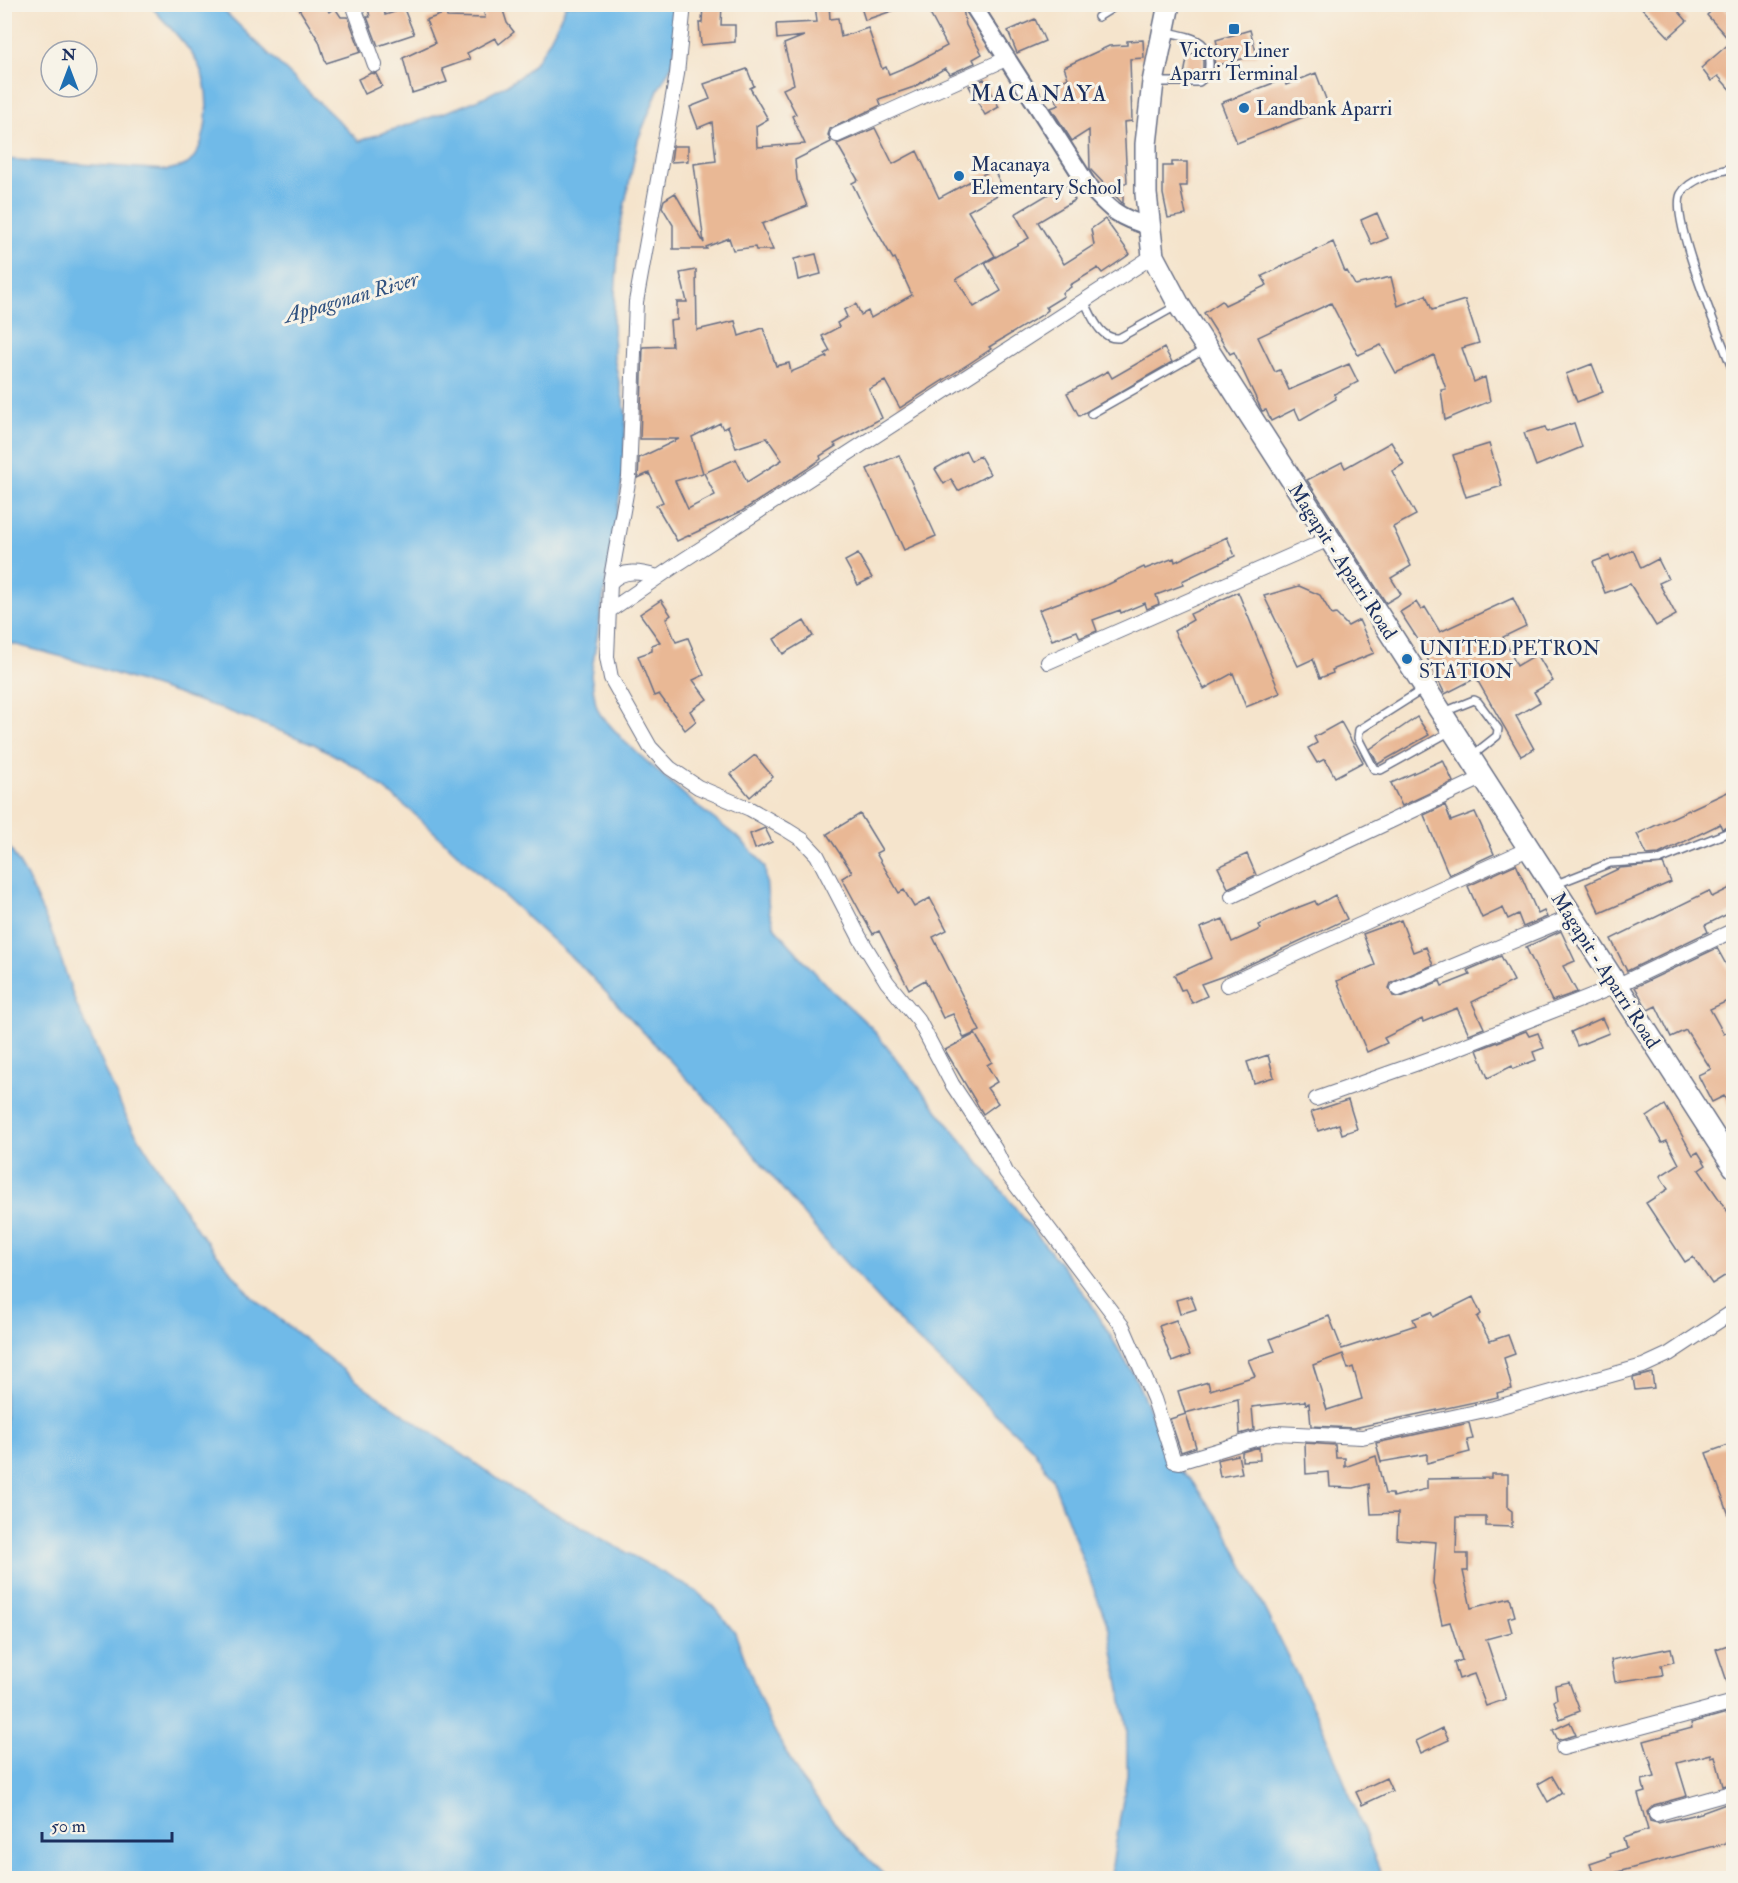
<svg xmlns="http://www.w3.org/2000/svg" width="1738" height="1883" font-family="'IM FELL Double Pica',serif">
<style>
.water{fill:#6fbae8;stroke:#4574a3;stroke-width:1.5}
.building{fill:#e9b895;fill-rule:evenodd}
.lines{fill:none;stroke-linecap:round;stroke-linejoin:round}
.service-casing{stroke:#676e84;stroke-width:10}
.minor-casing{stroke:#676e84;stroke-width:16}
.tertiary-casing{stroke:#676e84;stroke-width:20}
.primary-casing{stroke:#676e84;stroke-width:24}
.service{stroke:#fff;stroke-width:7}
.minor{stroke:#fff;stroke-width:14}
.tertiary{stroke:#fff;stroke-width:16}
.primary{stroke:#fff;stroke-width:21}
.poi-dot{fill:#1f6fb2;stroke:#f7f3e8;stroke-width:2}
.labels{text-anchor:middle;stroke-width:6;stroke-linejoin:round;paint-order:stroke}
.poi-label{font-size:20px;fill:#1b2f5e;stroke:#f7f3e8;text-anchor:start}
.street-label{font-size:20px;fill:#1b2f5e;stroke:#f7f3e8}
.water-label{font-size:21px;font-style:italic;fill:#305280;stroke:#f7f3e8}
.quarter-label{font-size:22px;letter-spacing:1.5px;fill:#1b2f5e;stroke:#f7f3e8}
</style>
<rect width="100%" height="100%" fill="#f7f3e8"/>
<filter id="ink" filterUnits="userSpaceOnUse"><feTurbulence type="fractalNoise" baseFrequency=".0167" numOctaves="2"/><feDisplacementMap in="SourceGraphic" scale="12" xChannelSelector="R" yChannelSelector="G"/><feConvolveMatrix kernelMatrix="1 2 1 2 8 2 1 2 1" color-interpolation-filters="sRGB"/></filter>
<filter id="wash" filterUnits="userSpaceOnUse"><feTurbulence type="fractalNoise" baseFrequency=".008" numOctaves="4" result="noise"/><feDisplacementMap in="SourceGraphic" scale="24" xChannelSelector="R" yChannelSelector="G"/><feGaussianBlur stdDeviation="1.35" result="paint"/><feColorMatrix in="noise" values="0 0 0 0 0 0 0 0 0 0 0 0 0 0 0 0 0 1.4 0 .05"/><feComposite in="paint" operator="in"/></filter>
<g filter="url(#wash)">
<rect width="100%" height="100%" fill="#f5e4cc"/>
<path class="water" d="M150,5H218L359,141C408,123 503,101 535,62C548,46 558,24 566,5H678L674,61L658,90L638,140L620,227L613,323L614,358L626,414L623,475L591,675L596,705L600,714L625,742L697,806L740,839L760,860L765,868L769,911L775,928L827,986L870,1026L1089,1300L1135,1377L1173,1465L1191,1480L1224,1527L1322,1726L1383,1878H1114L1112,1866L1127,1775V1728L1109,1629L1052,1478L1033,1449L907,1330L823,1238L724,1118L585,970L410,810L358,768L314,744L220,708L67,658L5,642L4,159L167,170C174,168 184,167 189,163C210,142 211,91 199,66C188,44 166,24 150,5Z
M5,840L27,877L54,938L76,1004L128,1121L198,1231L252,1297L362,1385L514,1490L696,1591L717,1610L735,1633L768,1719L801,1779L843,1833L887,1878H5Z"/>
<g id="blocks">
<path class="building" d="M296,4H325L329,12L335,8L341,17H348L361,52L326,63L319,41Z
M367,4H383L385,15L404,9L414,34L378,46L367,17H370Z
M501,4L507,23L514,32L499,44L495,38L467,53L470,59L442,69L447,82L412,93L403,58L435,43L426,20L446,13L447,17L485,18L483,7Z
M703,4H722L721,25H735V42L701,45L699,23H702Z
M815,4H829L830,19L838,18L841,37L868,28L882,69L886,67L889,74L913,64L947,46L929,12L934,9L932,4H962L966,25L982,54L973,59L975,63L950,74L945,68L914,87L879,99L881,105L830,129L828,135L831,142L795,160L797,180L807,206L762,224L773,250H756L755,247L733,250L729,238L706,247L707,249H673V225L662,207L664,200L675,193L704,243L694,164L716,161L712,122L698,128L690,107L710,99L704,84L747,69L754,86L750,88L768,119L756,126L757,147L805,144L792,116L796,114L783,89L794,84L784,44L804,36L777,39L776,24L817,22Z
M860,4H903L904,7L865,20Z
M1638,4H1672L1687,21L1669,37Z
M1719,4L1734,18V94L1718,76L1711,81L1701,68L1731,42L1707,15Z
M1035,19L1045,41L1017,53L1008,31Z
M1250,30L1257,55L1215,66L1214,57L1221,58L1216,40Z
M1143,40L1144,58L1130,59L1132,121L1124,122L1127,183H1123V204L1090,169L1089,130L1072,141L1051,108L1059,105L1049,89L1068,78L1064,67L1109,46L1127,45V41Z
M1188,53L1203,56V72L1197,76L1184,75Z
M371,73L376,74L382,86L365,94L358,79Z
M1316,73L1329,107L1237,143L1221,103L1284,79L1286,85Z
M984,79L999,107L985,115L969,86Z
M875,128L893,164L917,151L939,198L993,169L1005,191L968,211L995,256L956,279L974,307L1001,291L985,263L1029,238L1015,214L1065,184L1075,200L1038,222L1064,264L1094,245L1091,229L1105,219L1130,254L1102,273L1098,268L1070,285L1071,287L1062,293L1064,296L1046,307L1048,310L1042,315L989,347L991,349L970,363L900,408L885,381L869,389L882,418L834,444L836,446L820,456L821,459L807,469L742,511L677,541L656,505L663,502L649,473L638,478L639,458L679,439H640L643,347L672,346L670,321L677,320V302H687L680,273L696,270L697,330L735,321L739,336L763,328L776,366L789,363L791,372L827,357L825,354L830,351L822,336L839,327L837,323L847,317L844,310L856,304L861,315L868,311L871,318L912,295L895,258L893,259L868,216L852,183L858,180L837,144ZM720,423L723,429L728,426L736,448L767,438L782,460L747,482L736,459L704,473L715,495L688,509L675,481L703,473L692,437Z
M673,146H688V161L671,162Z
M1172,162H1187V186H1180L1186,215L1168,218L1163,194V166H1172Z
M1377,213L1388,238L1372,245L1361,220Z
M1333,242L1345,272L1347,271L1355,285L1391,277L1398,306L1426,295L1432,310L1465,300L1479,343L1462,348L1474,382L1485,377L1490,401L1445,420L1441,390L1446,389L1434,355L1396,373L1381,345L1358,355L1331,303L1258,337L1275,372L1280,370L1289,390L1349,364L1358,382L1334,394L1336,399L1300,420L1295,409L1271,421L1266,410L1262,411L1234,352L1230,354L1204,313L1222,301L1225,305L1267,285L1262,276Z
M816,254L821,274L798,280L794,259Z
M1164,348L1172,362L1079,416L1067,393L1108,371L1112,378Z
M1592,364L1603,392L1577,402L1566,374Z
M1574,423L1582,447L1536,466L1524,433L1545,427L1547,432Z
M1391,442L1404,464L1392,471L1416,515L1393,527L1411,566L1391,578L1401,594L1386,603L1307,480L1342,462L1345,468Z
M1489,444L1502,486L1466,497L1453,455Z
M966,451L971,461L980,456L990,474L958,491L951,479L944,484L935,469Z
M899,455L936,536L904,550L867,469Z
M1227,537L1235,556L1182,581L1183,585L1156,595L1159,604L1147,609L1145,603L1121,613L1120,610L1093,620L1097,631L1080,638L1077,631L1052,640L1039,610L1109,584L1144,567L1145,569L1174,558L1175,562Z
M1633,550L1641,568L1658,559L1668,579L1659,583L1676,615L1656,626L1630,584L1605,593L1593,562L1609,556L1611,560Z
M858,554L872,578L858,585L845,561Z
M1299,586L1320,595L1332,615L1336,614L1348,626L1359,620L1374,653L1332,670L1333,673L1320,678L1313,659L1298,666L1264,596Z
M1238,592L1280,693L1246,707L1233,673L1204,689L1174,631L1193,620L1190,614Z
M1513,598L1526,626L1503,637L1517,666L1537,654L1553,681L1534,692L1540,702L1516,716L1534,749L1521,756L1476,678L1445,694L1417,638L1400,612L1416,602L1421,610L1425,607L1440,632Z
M661,600L671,615L666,619L676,642L688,638L704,675L693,680L707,699L690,711L696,721L685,730L659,694L654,696L638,656L652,651V645L660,642L640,614Z
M804,621L813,636L783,654L774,639Z
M1417,717L1429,735L1378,764L1370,749Z
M1341,722L1363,762L1335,777L1325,759L1317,763L1308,748L1317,743L1314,737Z
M755,755L773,777L750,797L731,774Z
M1443,760L1453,782L1402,806L1391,783Z
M1734,789V825L1722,829L1720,824L1659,854L1647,855L1637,834Z
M1445,805L1451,821L1475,812L1494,854L1449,875L1424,815Z
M860,814L882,850L876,853L899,893L904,890L914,907L930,898L947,930L933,937L980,1031L964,1038L953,1014L943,1018L925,980L909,989L879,931L873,934L862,915L842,878L852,872L827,834Z
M765,828L772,842L755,849L750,834Z
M1247,854L1256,875L1228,888L1218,867Z
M1516,864L1538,914L1544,911L1547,917L1523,927L1518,914L1508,919L1503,908L1482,918L1468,886Z
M1663,864L1671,882L1600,913L1586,884L1620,868Z
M1734,886V911L1705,925L1708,932L1627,971L1611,939L1709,891L1712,897Z
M1335,895L1347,919L1229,974L1201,984L1207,996L1192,1003L1185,989L1181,990L1174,975L1212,958L1200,928L1223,919L1232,942L1261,929L1259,925L1289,911L1315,901L1317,905Z
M1401,920L1413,952L1426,947L1433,965L1391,983L1389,988L1393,996L1401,997L1440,981L1442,986L1470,975L1468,970L1501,956L1514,981L1472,1002L1484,1028L1469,1034L1457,1008L1423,1022L1422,1019L1384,1038L1387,1043L1367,1052L1337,981L1375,965L1363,934Z
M1561,931L1575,961L1563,966L1577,992L1552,1001L1526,947Z
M1717,948L1734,979V998L1710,1009L1724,1034L1734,1028V1115L1724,1096L1712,1102L1698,1075L1711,1069L1686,1030L1671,1037L1656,1006L1648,1010L1635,987Z
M1602,1018L1609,1033L1577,1046L1571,1032Z
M1526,1031L1529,1036L1538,1033L1544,1048L1533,1052L1536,1060L1513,1069L1512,1066L1488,1078L1477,1050Z
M975,1034L992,1062L987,1065L997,1082L987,1088L998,1103L983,1114L945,1050Z
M1268,1055L1274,1077L1254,1083L1247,1062Z
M1348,1100L1357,1129L1342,1134L1339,1124L1318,1131L1311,1112Z
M1665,1105L1693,1155L1698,1152L1706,1165L1699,1170L1728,1212L1734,1209V1270L1712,1284L1693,1257L1685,1262L1646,1203L1668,1189L1660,1176L1679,1164L1667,1141L1662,1143L1647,1117Z
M1191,1296L1196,1309L1180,1314L1176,1300Z
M1473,1297L1481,1314L1477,1317L1490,1341L1508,1335L1515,1354L1504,1358L1512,1389L1497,1393L1498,1397L1354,1428L1311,1426L1309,1403L1306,1404L1305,1401L1252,1407L1254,1430L1240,1434L1238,1399L1185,1413L1178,1391L1208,1382L1210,1390L1255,1376L1248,1360L1275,1351L1270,1339L1329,1316L1342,1349L1416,1325L1413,1319L1431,1312L1433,1317ZM1343,1354L1348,1369L1353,1367L1362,1399L1327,1410L1313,1365Z
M1176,1320L1190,1355L1172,1362L1159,1326Z
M1652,1373L1654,1388L1635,1390L1633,1378Z
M1186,1414L1196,1447L1181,1452L1170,1419Z
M1469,1423L1473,1439L1467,1440L1470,1452L1427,1463V1454L1381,1462L1376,1443Z
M1305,1443L1335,1445L1336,1458H1345V1467L1376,1456L1385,1494H1392L1393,1497L1427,1489V1479L1491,1478V1474H1508V1508L1512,1511V1527L1486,1526V1517H1457L1456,1554H1468V1571H1463L1471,1608L1510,1598L1515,1616L1508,1618L1512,1632L1486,1639L1506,1699L1486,1706L1474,1674L1459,1679L1454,1663L1462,1660L1450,1622L1442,1624L1433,1583L1436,1542L1397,1539L1398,1513L1371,1514L1369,1484L1354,1488L1330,1487L1329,1472L1306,1474Z
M1734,1443V1523H1732L1706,1453Z
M1259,1447L1260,1460L1242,1461V1452Z
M1238,1455L1242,1473L1220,1477L1217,1460Z
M1734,1643V1692L1731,1693L1716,1649Z
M1671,1648L1674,1662L1661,1665L1663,1675L1615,1682L1611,1660Z
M1569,1682L1580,1711L1560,1719L1554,1701L1557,1699L1555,1685Z
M1734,1711V1783L1723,1786L1715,1756L1711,1757V1754L1677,1763L1687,1796L1654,1805L1647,1812L1650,1821L1658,1823L1701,1813L1734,1801V1841L1595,1878L1590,1864L1611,1857L1610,1854L1626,1848L1623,1838L1648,1830L1638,1794L1645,1792L1642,1780L1655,1777L1644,1741L1692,1728L1691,1723Z
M1570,1722L1576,1735L1558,1740L1553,1730Z
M1443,1728L1449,1740L1421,1753L1416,1741Z
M1552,1776L1562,1793L1548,1802L1538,1784Z
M1386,1778L1392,1791L1362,1805L1356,1792Z"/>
</g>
</g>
<g filter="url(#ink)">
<use href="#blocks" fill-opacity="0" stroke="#676e84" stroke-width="1.5"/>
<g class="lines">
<defs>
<path id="service" d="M1098,17L1119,4
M1157,82H1199L1208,75C1214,40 1196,38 1167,32
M1734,168C1718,171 1689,179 1681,194C1669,218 1722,342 1734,373
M1084,301C1092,315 1099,340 1119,338L1178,305
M1091,414L1204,350
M1422,690L1359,730L1358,738L1374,769L1381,770L1451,731
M1444,712L1474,700L1478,702L1498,729L1497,736L1473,755
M1554,885L1610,863L1659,860L1734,830"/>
<path id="minor" d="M353,4L375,65
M684,4L677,74L636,302L629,477L610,583L607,657L611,678L650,747L670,768L698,787L750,809L787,830L803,840L817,855L860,938L887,982L919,1021L952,1084L995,1149L1006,1172L1123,1327L1154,1399L1174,1461L1179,1462L1275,1433L1362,1437L1494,1408L1643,1366L1669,1354L1734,1311
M837,135L1008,58
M610,583C623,568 641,572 658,577
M609,611L679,563L1153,256
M1048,662L1329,539
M1232,896L1482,778
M1227,985L1528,849
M1398,989L1571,917
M1316,1099L1435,1057L1616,986L1734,930
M1563,1748L1734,1702
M1656,1814L1734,1792"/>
<path id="tertiary" d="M972,4L1087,184C1109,208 1117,218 1149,226"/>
<path id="primary" d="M1169,4L1153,82L1146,144V194L1153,256L1179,305L1734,1167"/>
</defs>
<use href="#service" class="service-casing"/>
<use href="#minor" class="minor-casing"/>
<use href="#tertiary" class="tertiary-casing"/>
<use href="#primary" class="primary-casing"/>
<use href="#service" class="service"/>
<use href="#minor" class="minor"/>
<use href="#tertiary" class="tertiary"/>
<use href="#primary" class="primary"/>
</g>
</g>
<g class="poi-dot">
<rect x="1228" y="23" width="12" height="12" rx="3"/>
<circle cx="1244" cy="108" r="6"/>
<circle cx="959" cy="176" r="6"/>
<circle cx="1407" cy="659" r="6"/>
</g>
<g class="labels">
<g class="poi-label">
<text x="1234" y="57" text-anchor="middle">Victory Liner<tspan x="1234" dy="23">Aparri Terminal</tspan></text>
<text x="1256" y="115">Landbank Aparri</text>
<text x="971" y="171">Macanaya<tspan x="971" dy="23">Elementary School</tspan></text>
<text x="1419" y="655">UNITED PETRON<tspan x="1419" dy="23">STATION</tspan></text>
</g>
<g class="street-label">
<text transform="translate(1343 561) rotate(57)" y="7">Magapit - Aparri Road</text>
<text transform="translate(1606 970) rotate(57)" y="7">Magapit - Aparri Road</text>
</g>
<g class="water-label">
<text transform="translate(351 297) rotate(-16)" y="7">Appagonan River</text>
</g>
<g class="quarter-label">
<text x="1039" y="101">MACANAYA</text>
</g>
</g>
<rect width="1738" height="1883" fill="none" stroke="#f7f3e8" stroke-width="24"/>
<g transform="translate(69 69)"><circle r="28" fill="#f7f3e8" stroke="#9fa5b1" stroke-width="1.5"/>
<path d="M0-4.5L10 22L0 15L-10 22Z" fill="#1f6fb2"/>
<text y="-9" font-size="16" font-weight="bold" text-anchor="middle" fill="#1b2f5e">N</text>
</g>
<path d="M42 1832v9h130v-9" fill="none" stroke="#1b2f5e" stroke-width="3"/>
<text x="51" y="1832" font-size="18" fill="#1b2f5e" stroke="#f7f3e8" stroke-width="4.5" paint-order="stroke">50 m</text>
</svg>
